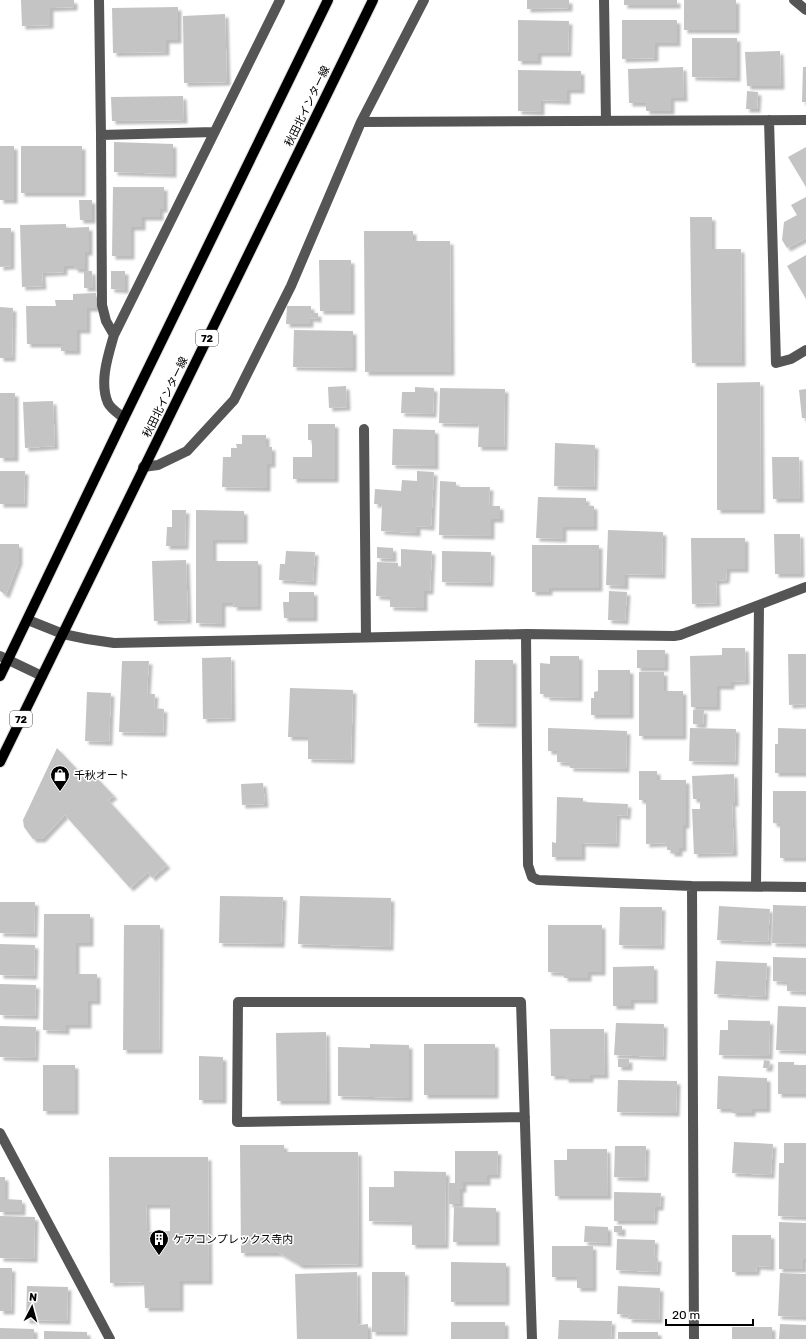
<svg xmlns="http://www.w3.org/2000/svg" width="806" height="1339" font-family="Rubik,'Noto Sans JP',sans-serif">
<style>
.building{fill:#c4c4c4;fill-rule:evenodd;filter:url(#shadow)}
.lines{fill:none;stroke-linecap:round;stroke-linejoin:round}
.major-casing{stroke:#dbdbdb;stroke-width:12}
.minor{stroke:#555;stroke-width:10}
.major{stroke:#000;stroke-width:10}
.labels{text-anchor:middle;stroke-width:3;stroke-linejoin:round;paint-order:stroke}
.shield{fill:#fff;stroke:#4c4c4c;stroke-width:1}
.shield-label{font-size:10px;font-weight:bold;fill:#000}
.street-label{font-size:11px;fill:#000;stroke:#fff}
.poi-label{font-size:11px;fill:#000;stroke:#fff;text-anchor:start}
</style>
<defs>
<filter id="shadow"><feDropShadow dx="3.5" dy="3.5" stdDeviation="1" flood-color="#0004"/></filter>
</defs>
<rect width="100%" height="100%" fill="#fff"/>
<path class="building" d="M21,0H74V7L50,8V25L22,26Z
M527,0H569V8L527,9Z
M624,0H677V5H624Z
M684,0H736V30H684Z
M178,7V40H166V52L113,53L112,8Z
M225,14L227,82L184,83L183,16Z
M518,20L569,21L568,53H538V61H518Z
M622,20H677V43H655V58L622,59Z
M692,38H737V78L692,77Z
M780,51L781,86H747L745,52Z
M683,67L684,98H671V111H646V103H629L628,69Z
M803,67H806V102H802Z
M518,70L581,71V90H567V101L541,100V112L518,111Z
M747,91L758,92L757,109H746Z
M183,96L184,120L112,121L111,97Z
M114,142L173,144V174L114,172Z
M0,146H14V200H0Z
M21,146H82V193H21Z
M806,147V187L788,157Z
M113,187H164V209H160V217H142V227H131V256H112Z
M806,197V238L787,248L782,240L784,222L797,215L791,205Z
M79,200H92V220H80Z
M690,217H712V249H741L742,363H692Z
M66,224V228L89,227V252H85V269H75L74,266H64V272L42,273L43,286L22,287L20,225Z
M0,228H11V266L0,267Z
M364,231H413V241H450L451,372H365Z
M806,255V299L787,266Z
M319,260H351V311H320Z
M84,271H92L93,288H84Z
M111,271H125V290L111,289Z
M96,293V308H87V330H77V351H61V344H27L26,306H56L55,300H73V294Z
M287,306H311V313H318V319L310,318V324H286Z
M0,307L13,308L12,358H0Z
M294,330L353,331V368L293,367Z
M760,382L761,510H717V383Z
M346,386L347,407L329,408L328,387Z
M415,387L434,388L433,414L401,413L402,392H415Z
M440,388L505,389L504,447H478L479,424L439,423Z
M806,389V418H802L799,390Z
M0,393H15V458H0Z
M53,401L55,446L25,448L23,402Z
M308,424H335V479H293V457H312V440H308Z
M393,429L435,430V466L392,465Z
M242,435H266V447H272V464H267V488L222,487L223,457H231V448H237L236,444H242Z
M555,443L595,445L594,487L554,486Z
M772,457H799L800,499H773Z
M0,471H25L24,504H0Z
M417,471L434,472L431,527L417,526V533L381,531L382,504H374L375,489L401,491L402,480L417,481Z
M440,481L456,482V487H490L489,506H500V519H491V536L439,535Z
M538,497L586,498V505L594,506V527H563V539L536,538Z
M172,510H186L185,546H166L167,527H172Z
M196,510L244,511V540H213V561H258V607H233L234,603H222V624L196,623Z
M608,530L663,532L662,575L625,574V586L606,585Z
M774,534H800L801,574H775Z
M691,538H745V569H727L726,580L716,581L717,603L692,604Z
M0,544H19V561L6,595L0,591Z
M532,545H599V588H549V592H532Z
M377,547L393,548V559L377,558Z
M401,549L432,551L430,591H424V608L390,607V597L376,596L377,562L398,563V567H401Z
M286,551L315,552L313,582L279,580L280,564H285Z
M442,551L491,552L490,583L442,582Z
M186,560L188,620L154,621L152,561Z
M609,591L627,592L625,621L608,620Z
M289,592H314V618H284L283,602H289Z
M722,648H745L746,681L731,682V686H717V707H691L690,656L722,655Z
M637,650H665V668H637Z
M788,654H806V704L789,705Z
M550,656H579V698L546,697V694H540V663L550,664Z
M231,657L232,718L203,719L202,658Z
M475,660H513V724L474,723Z
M122,661H149L147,694H155L154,708L164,709L163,733L119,732Z
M598,670H630V715H591V698H594V692L598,691Z
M639,672H664V691H683V736H639Z
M290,688L353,690L351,760L308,759V737H288Z
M87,692L111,693L109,742L85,741Z
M693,710H704L703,725L693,724Z
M548,728L627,731L626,769L570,768V763L557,762V751H548Z
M690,728L736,729L735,762L689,761Z
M778,728L806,729V773H775V744H778Z
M57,748L89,782L96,777L114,796L108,800L167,865L152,878L148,872L130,888L65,815L42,839H33L24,827L23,820Z
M639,771H657V780H686V825H683V848H679V853H671V850H667V843L646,844V800H639Z
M734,774L735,803H732L734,853L694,854L692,809H700V799H693L692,776Z
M263,783L265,804L242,805L241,784Z
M773,791H806V858H780V824L773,823Z
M557,797L583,798V802L628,804L627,816L617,815L616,844L582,843V857H552V842L556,843Z
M220,896L283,897L281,944L219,943Z
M300,896L391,898L390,947L298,944Z
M0,902H35L34,934L0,933Z
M773,905L806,906V944L772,943Z
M719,906L770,909L768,942L717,940Z
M620,907H662L661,946L619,945Z
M44,914H90V943H76V974H97V1001H88V1025H66V1031L43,1030Z
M124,925H160L159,1050H123Z
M548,925H602V972H588V978H564V973L548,972Z
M0,944L35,945L34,976L0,975Z
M773,957L806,958V992L787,991V982L773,981Z
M716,961L767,963L765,997L714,994Z
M654,966V1000H631V1006H613V967Z
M0,984L36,985L35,1016L0,1015Z
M778,1006L806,1007V1051L776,1050Z
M728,1020L770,1021L769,1056L719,1055L720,1030H728Z
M616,1023L664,1024L663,1057L614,1055Z
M0,1026L36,1027L35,1058L0,1057Z
M550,1029H604L605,1075H590V1079H565V1076H551Z
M326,1032L327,1101H277L276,1033Z
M370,1044L409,1045V1098L338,1096V1047L370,1048Z
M424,1044H495V1095H424Z
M199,1056L223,1057V1100H199Z
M618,1059H629V1067H618Z
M764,1060L770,1061L769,1068H763Z
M778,1062H794V1065H806V1094H778Z
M43,1065H75V1111H43Z
M718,1076L767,1078V1109H752V1113H732V1109H717Z
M618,1080L677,1081L676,1113L617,1112Z
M734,1142L773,1144L771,1175L732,1173Z
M784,1143H806V1217L778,1216L779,1163H784Z
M240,1145H284V1152H358L359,1264L300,1265L279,1253H241Z
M615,1146H646L645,1178L614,1177Z
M567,1149H607L608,1196H555L554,1160H567Z
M455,1151H498L497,1175H487V1182H463V1189H460V1204H449V1183H455Z
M109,1157H208L209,1281H180V1308H145L144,1282L110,1283ZM146,1205H170V1231L147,1232Z
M394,1171L446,1172L445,1245H412V1222L369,1221V1187H394Z
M0,1177H5V1199L22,1200V1212H0Z
M614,1192L661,1193L660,1207H655L654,1221H614Z
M454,1207L496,1208V1242H453Z
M0,1216L35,1217L34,1259L0,1258Z
M779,1222L806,1223V1259H803V1269H779Z
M585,1226L608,1227V1243L584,1242Z
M614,1226H622V1233L614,1232Z
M732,1235H771V1267L757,1266L756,1272H732Z
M617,1239L655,1240L654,1258H658L657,1272L616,1270Z
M552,1246H593V1288H577V1277H552Z
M451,1262L506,1263V1302H451Z
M0,1268H12L11,1311H0Z
M357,1272L358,1325L368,1324V1339H297L295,1274Z
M372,1272H405L404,1332H372Z
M780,1273L806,1274V1317L778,1316Z
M27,1286L68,1287L67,1321L26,1320Z
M618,1286L660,1288L659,1320L628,1319L629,1315L617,1314Z
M559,1320L612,1321L611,1339H558Z
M451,1322H505V1339H451Z
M780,1324L806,1325V1339H779Z
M732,1327H772V1339H732Z
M0,1328L34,1329V1339H0Z
M44,1331L87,1332V1339H44Z
M618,1332H658V1339H618Z"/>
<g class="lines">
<defs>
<path id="major" d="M0,676L124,418L328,0
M0,762L373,0"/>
</defs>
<use href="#major" class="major-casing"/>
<path class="minor" d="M99,0L101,135L214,132
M604,0L606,121
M794,0L806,10
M769,120L776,363L791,359L806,350
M361,122L806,120
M101,135L102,305L106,321L114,335
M124,418C119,414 111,409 108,403C99,382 108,356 114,335L280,0
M364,429L366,637
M143,467L158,465L187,451L234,400L291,286L361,122L424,0
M28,620L63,634L87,639L114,643L526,634L674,636L680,635L806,587
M526,634L528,865L532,877L538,880L692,886L806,887
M0,656L42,676
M692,886L694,1339
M756,886L759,606
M525,1117L237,1122L238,1002H521L532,1339
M0,1133L110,1339"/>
<use href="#major" class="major"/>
</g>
<defs>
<symbol id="shop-pin" viewBox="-11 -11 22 30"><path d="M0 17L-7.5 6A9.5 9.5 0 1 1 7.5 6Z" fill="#000" stroke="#fff"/><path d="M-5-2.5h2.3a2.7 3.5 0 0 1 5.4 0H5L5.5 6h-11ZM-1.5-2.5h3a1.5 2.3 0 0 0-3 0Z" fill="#fff"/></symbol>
<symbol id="building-pin" viewBox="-11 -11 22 30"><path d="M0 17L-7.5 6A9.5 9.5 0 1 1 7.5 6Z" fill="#000" stroke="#fff"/><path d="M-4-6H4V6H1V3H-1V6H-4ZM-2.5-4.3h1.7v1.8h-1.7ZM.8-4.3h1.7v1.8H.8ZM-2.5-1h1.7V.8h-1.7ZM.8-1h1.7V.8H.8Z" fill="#fff"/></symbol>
</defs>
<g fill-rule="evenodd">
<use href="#shop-pin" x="49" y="764" width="22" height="30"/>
<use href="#building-pin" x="148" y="1228" width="22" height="30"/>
</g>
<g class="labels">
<g class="shield">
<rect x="196" y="330" width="22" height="16" rx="3"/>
<rect x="10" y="711" width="22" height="16" rx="3"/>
</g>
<g class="shield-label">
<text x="207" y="342">72</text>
<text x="21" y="723">72</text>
</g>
<g class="street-label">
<text transform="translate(307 106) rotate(-64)" y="4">秋田北インター線</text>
<text transform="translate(165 397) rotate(-64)" y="4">秋田北インター線</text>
</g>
<g class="poi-label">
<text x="74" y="779">千秋オート</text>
<text x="173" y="1243">ケアコンプレックス寺内</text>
</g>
</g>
<g transform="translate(32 1307) rotate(6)" stroke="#ffffff" stroke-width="3" paint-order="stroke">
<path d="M0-3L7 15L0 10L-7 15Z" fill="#000000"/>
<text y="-6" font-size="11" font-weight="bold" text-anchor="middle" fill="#000000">N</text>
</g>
<path d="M666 1319v6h87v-6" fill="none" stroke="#000000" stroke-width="2"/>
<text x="672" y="1319" font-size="12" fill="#000000" stroke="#ffffff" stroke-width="3" paint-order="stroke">20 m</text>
</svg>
